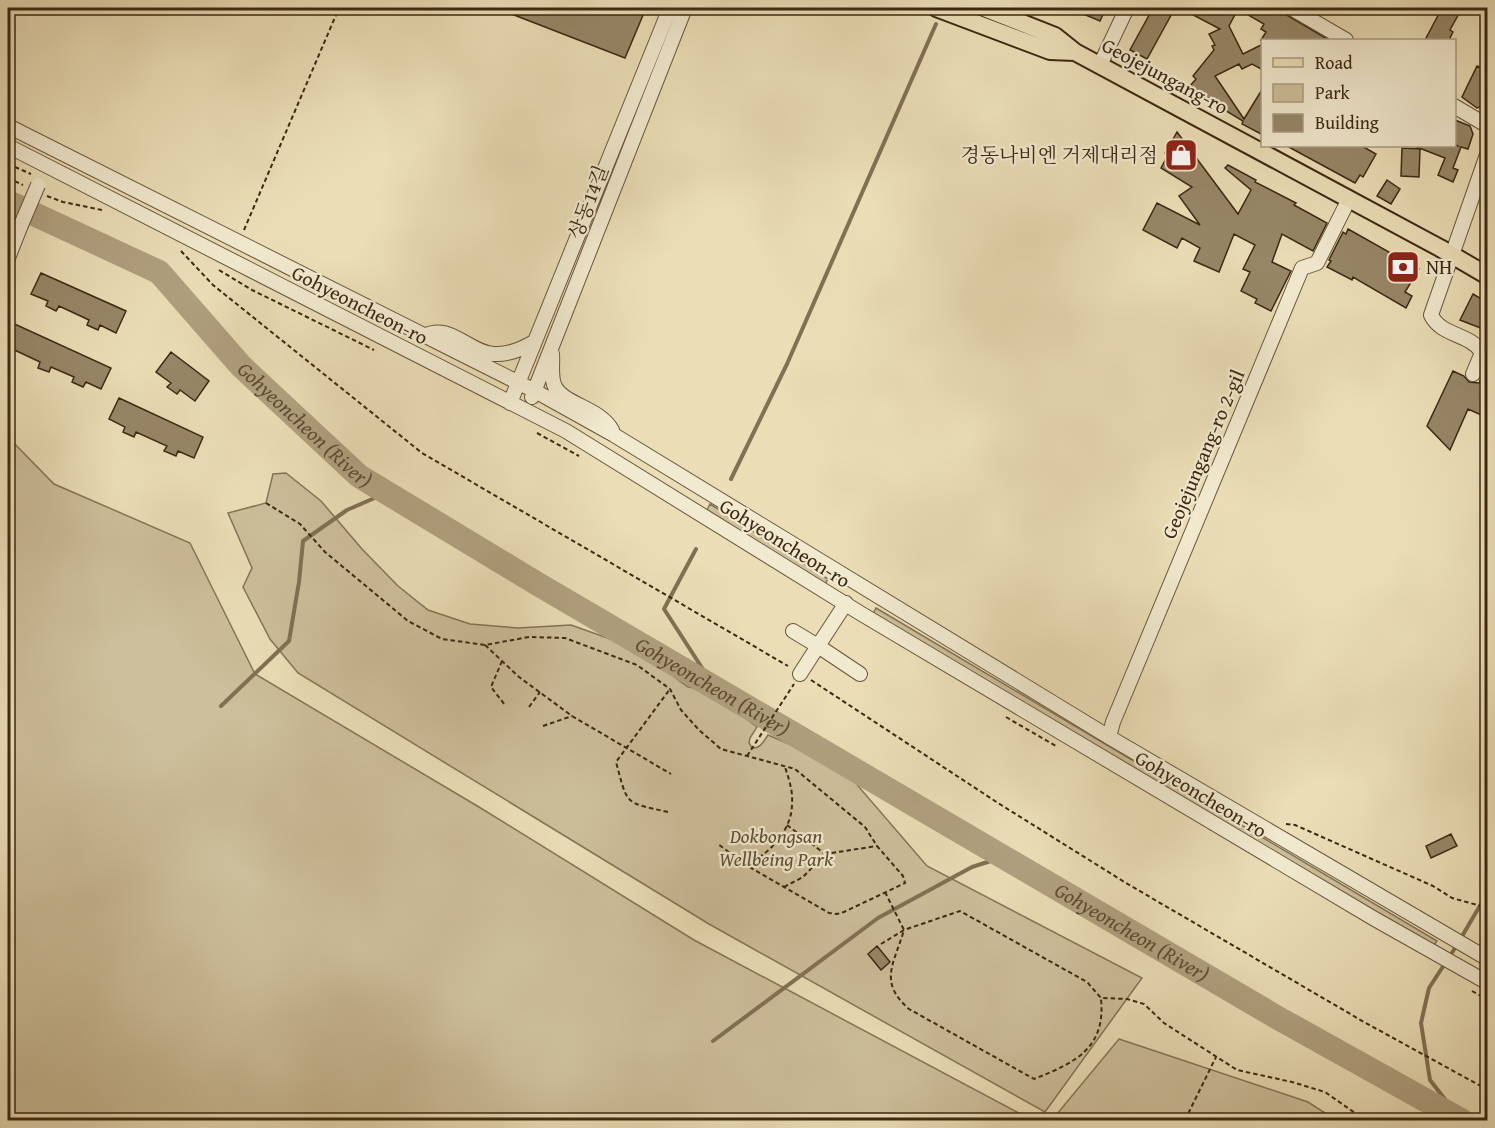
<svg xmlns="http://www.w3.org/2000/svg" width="1495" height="1128" font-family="'Gentium Book Plus','Noto Serif KR',serif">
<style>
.green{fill:#cdbf9b;stroke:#847457;stroke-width:1.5}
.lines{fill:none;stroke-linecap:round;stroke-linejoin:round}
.stream{stroke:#827054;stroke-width:4}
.river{stroke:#b0a07f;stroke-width:24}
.building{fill:#978768;stroke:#3c2813;stroke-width:1.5}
.minor-casing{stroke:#68563c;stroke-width:16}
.major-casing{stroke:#3c2813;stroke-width:20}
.path{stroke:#3c2813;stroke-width:2;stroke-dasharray:4.5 3;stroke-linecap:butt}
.minor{stroke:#f2ead0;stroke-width:14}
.major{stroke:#ebdeb7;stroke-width:16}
.minor-bridge-casing{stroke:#68563c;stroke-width:16;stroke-linecap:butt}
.minor-bridge{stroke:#f2ead0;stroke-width:14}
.labels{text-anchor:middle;stroke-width:4.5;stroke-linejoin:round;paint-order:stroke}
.street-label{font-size:20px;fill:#3c2813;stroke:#f2ead0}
.poi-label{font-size:20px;fill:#3c2813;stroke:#f2ead0;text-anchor:end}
.park-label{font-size:20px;font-style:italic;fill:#604e35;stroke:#f2ead0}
.water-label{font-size:21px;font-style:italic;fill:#5f4c33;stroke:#f2ead0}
</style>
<rect width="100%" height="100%" fill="#ebdeb7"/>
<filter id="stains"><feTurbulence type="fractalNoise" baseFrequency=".00333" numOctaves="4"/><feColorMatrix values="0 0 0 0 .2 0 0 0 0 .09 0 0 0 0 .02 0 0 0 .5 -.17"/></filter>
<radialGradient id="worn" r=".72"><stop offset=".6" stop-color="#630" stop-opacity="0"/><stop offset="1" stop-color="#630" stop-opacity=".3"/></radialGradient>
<path class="green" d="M8,437L54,484L190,543L255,674L479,807L694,940L1032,1120H8Z
M286,473L321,501L362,549L398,586L428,610L470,624L518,628L571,625L616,641L655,663L688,687L707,690L757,727L750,738L749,743L752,748C761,748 763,742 768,735L817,756L853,780L927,866L1142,978L1045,1112L709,924L298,673L270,639L243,587L252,568L228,513L266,503L273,474Z
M710,504L828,579L825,584L707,510Z
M876,608L1437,941L1433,946L873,614Z
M1119,1039L1308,1102L1336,1120H1052Z"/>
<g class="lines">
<path class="stream" d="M731,479L787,364L936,24
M696,549L664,609L715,688
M221,706L289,641L299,582L303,541L347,510L386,493
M1461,938L1488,892
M1457,945L1429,988L1421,1023L1430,1080L1461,1120
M713,1041L878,918L972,867L1003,857"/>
<path class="river" id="s1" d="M8,202L159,272L241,366L359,476L536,583L1278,1018L1461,1120"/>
</g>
<path class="building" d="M496,8H646L625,58Z
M1069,8H1106L1100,21Z
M1153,8H1175L1147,59L1130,50Z
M1180,8H1275L1329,40H1261L1266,32L1261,29L1264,24L1238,9L1229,26L1243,54L1263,44V70L1252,64L1242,69L1239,64L1215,76L1244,119L1263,88V135L1242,124L1243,121L1203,97L1190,86L1196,79L1193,76L1214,50L1212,46L1215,45L1209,34L1220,29Z
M1442,8H1462L1450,30L1453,32L1449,40H1425Z
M1477,66L1488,71V104L1477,108L1462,97Z
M1455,120L1470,126L1473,134L1468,149L1461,147L1453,168L1458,170L1453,182L1438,175L1445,158L1414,146H1458L1455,144Z
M1177,132L1238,214L1251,190L1225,168L1228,165L1256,180L1255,182L1296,203L1294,205L1327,223L1313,251L1282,234L1272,262L1291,271L1271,311L1255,303L1257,299L1241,291L1250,272L1243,269L1255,245L1234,234L1219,272L1194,261L1200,248L1182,238L1177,248L1143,230L1157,203L1200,225L1179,196L1192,187L1161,168L1168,155L1165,153Z
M1287,146H1362L1376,154L1363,177L1360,175L1355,183Z
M1402,148L1420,149L1419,177L1401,176Z
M1387,180L1400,189L1391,204L1377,196Z
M1348,229L1419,269L1405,292L1412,296L1406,308L1353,277L1352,280L1327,267L1331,261L1329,260L1343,232L1346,234Z
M41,273L126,311L116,333L100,325L98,330L87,325L89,320L59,306L56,311L46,306L48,301L31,294Z
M1473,294L1488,303V331L1460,320Z
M8,321L111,368L101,389L86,382L83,387L72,382L74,377L51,367L49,372L38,368L40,362L8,347Z
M171,352L209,381L195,401L180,390L177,394L167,387L171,383L156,372Z
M1488,365V418L1468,409L1450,450L1427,426L1453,371L1464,376L1469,382L1479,383Z
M119,398L203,437L194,458L178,451L176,456L164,451L167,446L136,432L134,437L123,432L125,427L109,419Z
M1451,834L1457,846L1431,858L1426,846Z
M877,946L890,962L881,970L868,954Z"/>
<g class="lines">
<defs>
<path id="minor" d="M1291,8L1346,40
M1100,65L1127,8
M1454,106L1488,126
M8,126L535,391L614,435L1109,737L1488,959
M8,146L566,431L860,613L1373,918L1488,983
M8,258L21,225
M424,336C450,322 469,353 494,354C508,355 522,349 534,342
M552,354C553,364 550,377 555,387C565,405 600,408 612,430
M1473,374L1481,355V351C1468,333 1441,336 1431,315L1488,152
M532,397L685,8
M510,403L670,8
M846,603L818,646L860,674
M793,631L818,646L800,674
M1109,737L1113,722L1302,268L1317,263L1349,199"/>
<path id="major" d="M936,8L1050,51L1075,52
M984,8L1055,36L1075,52L1440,248L1488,276"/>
</defs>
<use href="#minor" class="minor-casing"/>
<use href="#major" class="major-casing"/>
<path class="path" d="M8,164L31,174
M8,178L23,185
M47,196L63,202L102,210
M244,230L339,8
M181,251L213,285L422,453L788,666
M219,270L252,290L374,350
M537,433L579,456
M266,503L300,524L325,552L408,621L442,639L485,645L529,637L565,638L637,665L670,689L681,710L699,730L721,749L795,769L865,827L877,846L903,876L905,883L844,912L837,914L829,913L746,865L718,844
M485,645L519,677L572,716L671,774
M502,661L491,687L505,705
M811,680L998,803L1126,883L1364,1022L1488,1090
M529,707L540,692
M1006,717L1056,746
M543,726L572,716
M747,756L794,684
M668,812C624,802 628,806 616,762L670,689
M1286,824L1295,825L1433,886L1452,898L1488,908
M787,825L825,854
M746,865C768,855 792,831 792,804C793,791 789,779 785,767
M784,887L803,877L825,854L877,846
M885,892L904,930C894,964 878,982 909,1009L1034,1079C1074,1063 1106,1049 1101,999
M881,944L904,930L960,911L1087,982L1101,998L1127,999L1144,1004L1164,1023L1237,1070L1292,1082L1325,1092L1365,1120
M1472,991L1488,1000
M1185,1120L1216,1057"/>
<use href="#minor" class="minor"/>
<use href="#major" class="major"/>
<defs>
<path id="minor-bridge" d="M21,225L38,185"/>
</defs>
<use href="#minor-bridge" class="minor-bridge-casing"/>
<use href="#minor-bridge" class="minor-bridge"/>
</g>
<defs>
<symbol id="shop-square" viewBox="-11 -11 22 22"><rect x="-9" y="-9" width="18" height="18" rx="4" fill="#8f2418" stroke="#f2ead0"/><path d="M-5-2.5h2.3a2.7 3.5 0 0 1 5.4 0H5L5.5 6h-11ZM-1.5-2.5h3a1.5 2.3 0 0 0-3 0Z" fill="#fff"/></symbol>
<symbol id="bank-square" viewBox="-11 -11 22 22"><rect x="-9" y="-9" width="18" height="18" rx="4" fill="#8f2418" stroke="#f2ead0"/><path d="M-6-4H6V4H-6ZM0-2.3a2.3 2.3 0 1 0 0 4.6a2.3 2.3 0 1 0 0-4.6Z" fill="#fff"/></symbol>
</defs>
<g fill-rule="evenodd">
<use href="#shop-square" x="1162" y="136" width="38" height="38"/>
<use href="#bank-square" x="1384" y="248" width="38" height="38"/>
</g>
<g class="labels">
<g class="street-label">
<text transform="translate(1165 76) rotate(28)" y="7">Geojejungang-ro</text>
<text transform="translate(588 202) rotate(-69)" y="7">상동14길</text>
<text transform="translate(360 305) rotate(27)" y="7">Gohyeoncheon-ro</text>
<text transform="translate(1203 454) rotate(-67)" y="7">Geojejungang-ro 2-gil</text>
<text transform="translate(785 543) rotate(32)" y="7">Gohyeoncheon-ro</text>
<text transform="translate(1201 794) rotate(31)" y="7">Gohyeoncheon-ro</text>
</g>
<g class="poi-label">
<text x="1158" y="162">경동나비엔 거제대리점</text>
<text x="1426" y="274" text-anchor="start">NH</text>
</g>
<g class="park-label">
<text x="776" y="843">Dokbongsan<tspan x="776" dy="23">Wellbeing Park</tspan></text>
</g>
<g class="water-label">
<text dy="7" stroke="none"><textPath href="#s1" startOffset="378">Gohyeoncheon (River)</textPath></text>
<text dy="7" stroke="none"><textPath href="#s1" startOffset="864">Gohyeoncheon (River)</textPath></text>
<text dy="7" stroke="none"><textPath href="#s1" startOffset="1350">Gohyeoncheon (River)</textPath></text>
</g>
</g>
<rect width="1495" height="1128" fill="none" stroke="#ebdeb7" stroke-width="30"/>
<rect x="9" y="9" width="1477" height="1110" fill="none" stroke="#3c2813" stroke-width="3"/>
<rect x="15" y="15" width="1465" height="1098" fill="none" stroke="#3c2813" stroke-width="1.5"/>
<rect x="1261" y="39" width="195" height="108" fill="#f2ead0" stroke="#a99c84" stroke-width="1.5"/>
<rect x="1273" y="58" width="30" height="9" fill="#ebdeb7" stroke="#a99c84" stroke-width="1.5"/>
<text x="1315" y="69" font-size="18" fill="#3c2813">Road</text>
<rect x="1273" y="84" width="30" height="18" fill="#cdbf9b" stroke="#a99c84" stroke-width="1.5"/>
<text x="1315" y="99" font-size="18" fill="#3c2813">Park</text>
<rect x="1273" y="114" width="30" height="18" fill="#978768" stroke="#a99c84" stroke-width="1.5"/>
<text x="1315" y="129" font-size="18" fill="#3c2813">Building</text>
<rect width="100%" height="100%" filter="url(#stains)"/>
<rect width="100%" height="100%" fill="url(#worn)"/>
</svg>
